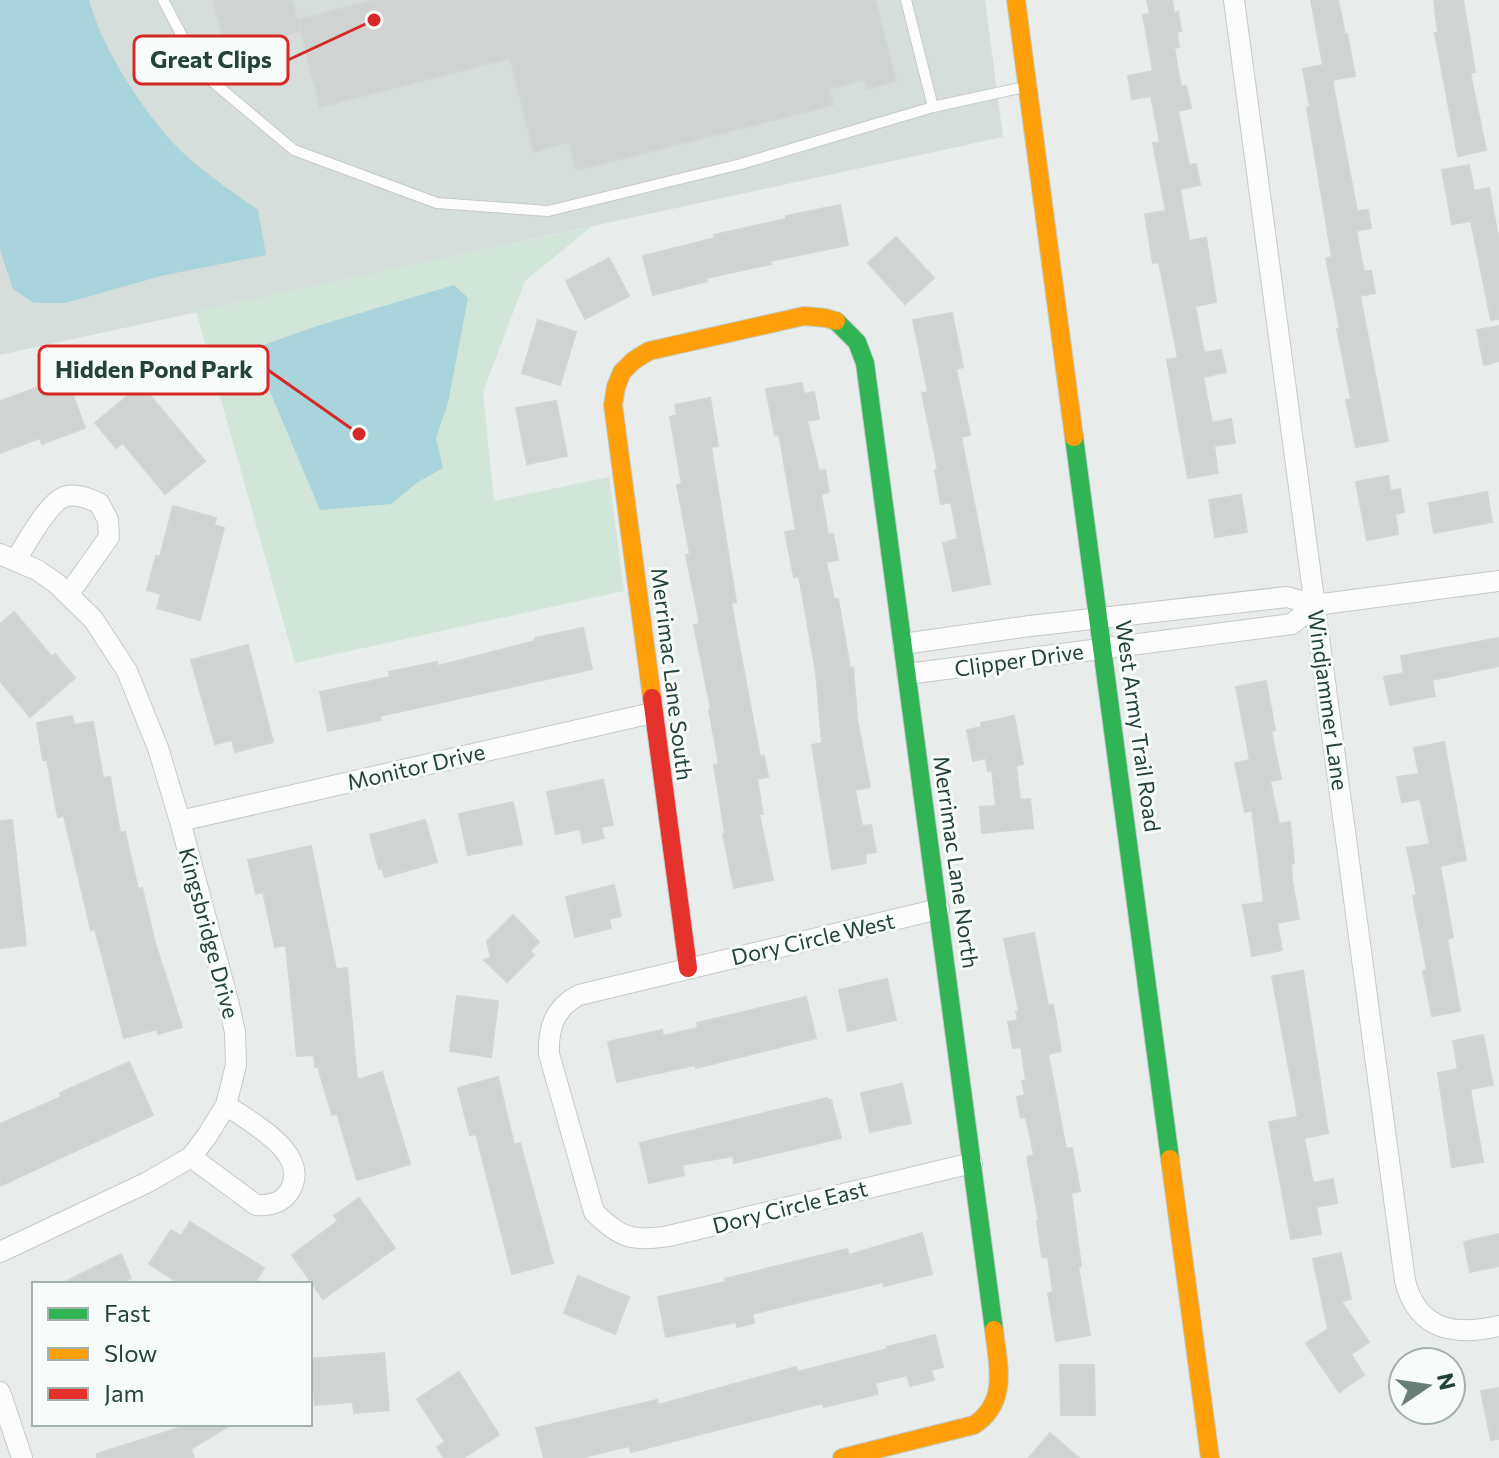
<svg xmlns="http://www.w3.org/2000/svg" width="1499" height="1458" font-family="Commissioner,sans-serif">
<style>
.built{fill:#d6dedb}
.green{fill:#d1e6d8}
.water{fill:#a9d4db}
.building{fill:#cfd4d2;stroke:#d1d6d4;stroke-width:2}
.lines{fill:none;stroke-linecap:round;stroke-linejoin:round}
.lane-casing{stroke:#c5cac8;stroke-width:12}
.street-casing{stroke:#c5cac8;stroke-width:22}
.fast-casing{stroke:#c3cbc8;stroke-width:20}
.slow-casing{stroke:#c3cbc8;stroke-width:20}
.jam-casing{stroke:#c3cbc8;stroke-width:20}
.lane{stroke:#fcfcfc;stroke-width:10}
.street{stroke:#fcfcfc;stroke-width:20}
.fast{stroke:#30b455;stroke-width:18}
.slow{stroke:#ff9f0a;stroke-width:18}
.jam{stroke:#e5322d;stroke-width:18}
.labels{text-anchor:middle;stroke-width:6;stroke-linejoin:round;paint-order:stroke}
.street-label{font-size:22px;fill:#24423a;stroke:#f7fbf9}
.leader{fill:none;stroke:#d62828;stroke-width:3}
.callout-dot{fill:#d62828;stroke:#f7fbf9;stroke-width:3}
.callout{fill:#f7fbf9;stroke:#d62828;stroke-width:3}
.callout-label{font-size:24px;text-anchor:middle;font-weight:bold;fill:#24423a}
</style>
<rect width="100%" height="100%" fill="#e8edeb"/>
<path class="built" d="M0,0H985L1003,137L0,355Z"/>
<path class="green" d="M591,227L525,281L483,392L494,501L609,477L624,591L295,663L196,311Z"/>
<path class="water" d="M0,0H89C101,44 133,95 162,130C186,161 226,187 258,210L266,255L165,275L65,303H34L13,289L0,250Z
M454,285L468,298L448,403L436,438L443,468L418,482L391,504L320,510L252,349L317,326Z"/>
<path class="building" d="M213,0H292L300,31L227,51Z
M376,0H875L896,81L867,89L865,79L828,89L833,105L576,170L569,142L534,152L510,58L320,107L298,20Z
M1147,0H1172L1174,13L1178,12L1181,31L1177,32L1179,47L1174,48L1181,87L1186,86L1191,108L1178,111L1189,165L1196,164L1200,185L1180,189L1189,241L1206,238L1216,302L1195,306L1204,353L1221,350L1226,372L1203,377L1212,423L1231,419L1235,443L1214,446L1218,473L1188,478L1167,360L1178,358L1159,262L1153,263L1145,214L1166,211L1153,143L1160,142L1151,96L1132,99L1128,76L1153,71L1143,15L1150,14Z
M1311,0H1338L1345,34H1347L1355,76L1332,80L1357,211L1368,210L1371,228L1356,231L1364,272L1371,271L1375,293L1360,296L1388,441L1356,447L1346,400L1351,399L1337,329L1340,328L1326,258L1332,257L1307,108L1310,107L1303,69L1323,65Z
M1434,0H1463L1475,72L1470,73L1486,150L1458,156L1435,33H1438Z
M1469,165L1474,191L1489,188L1499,242V319L1491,320L1471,221L1452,224L1442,170Z
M840,205L848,245L770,261L771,264L706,278L707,281L653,295L643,256L715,238L714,235L786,219V216Z
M896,237L934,278L905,304L868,263Z
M609,258L629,296L585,319L566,281Z
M952,313L963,367L956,369L970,435L961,437L990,584L953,591L943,543L958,539L951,502L941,504L935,470H938L922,393L928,392L913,320Z
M538,320L576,332L560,385L522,373Z
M1499,326V361L1484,365L1477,330Z
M66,377L85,428L42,444L40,438L0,453V401Z
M802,383L804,394L814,392L819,419L807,421L819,471L825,470L829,492L821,494L828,535L833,534L838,560L826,562L834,599H838L850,668H853L857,719L870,787L855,790L862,826L871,825L876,852L865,854L866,863L832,869L812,745L822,743L816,672L799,576L794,577L785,532L796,530L779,434L775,435L766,389Z
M141,385L205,461L165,494L123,443L116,448L95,423Z
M710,398L718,446L711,447L736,602L731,603L760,757L764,756L768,777L757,779L763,814H759L773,880L734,888L723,834L725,833L714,765L719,764L709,710L711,709L694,625L700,624L686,555L690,554L677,485L682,484L670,417L677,415L675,405Z
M556,401L567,456L527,464L516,408Z
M1388,476L1390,491L1400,489L1404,512L1395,514L1398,534L1367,540L1356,482Z
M1487,492L1492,522L1434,533L1429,503Z
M1241,495L1247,532L1215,537L1209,500Z
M173,506L216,518L214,525L224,528L200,620L157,608L161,594L147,590L156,556L160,557Z
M14,612L52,657L55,654L75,678L30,717L0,681V624Z
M583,628L592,669L380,716L381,720L328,731L320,692L390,677L389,672L437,662L438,666L535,641V638Z
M1499,638V666L1432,680L1435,696L1390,705L1384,677L1404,673L1401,656Z
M248,645L273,742L235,752L232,740L215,744L191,660Z
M1266,681L1275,730L1271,731L1281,779L1270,781L1279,824L1290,822L1294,863L1291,864L1292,881L1299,919L1277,923L1282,950L1252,956L1243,905L1264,902L1252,810L1245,812L1235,763L1250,760L1236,687Z
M72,716L74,725L93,722L103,778L110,777L120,833L125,832L138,889L142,888L155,943L182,1027L158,1034L157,1029L124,1038L95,929L91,930L64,816L58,817L47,760H43L37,723Z
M1014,716L1023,764L1016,766L1020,800L1030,799L1033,828L982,833L980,807L996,806L992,770L988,771L986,758L973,761L967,730L982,727L981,723Z
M1444,742L1466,860L1440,866L1453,937L1447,939L1460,1011L1432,1016L1423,971L1427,970L1413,896L1417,895L1407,848L1430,844L1420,799L1402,802L1397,777L1419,774L1414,748Z
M603,780L613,825L601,827L604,838L583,843L580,829L556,834L547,792Z
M513,802L522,844L468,855L459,814Z
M12,820L26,945L0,948V821Z
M425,820L437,862L385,877L382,868L379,869L370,835Z
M311,846L336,969L347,968L357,1080L382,1072L410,1164L357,1180L337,1113L332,1115L318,1067H315L314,1055L297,1056L286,945L275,947L263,892L256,894L248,860Z
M614,885L621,916L609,919L611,928L575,937L566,897Z
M513,915L539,942L530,951L534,955L507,982L484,960L491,958L487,941Z
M1034,933L1048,1006L1053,1005L1061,1051L1048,1054L1066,1149L1072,1148L1080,1191L1071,1193L1081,1266L1078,1267L1090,1335L1056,1341L1048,1293L1053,1292L1048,1257H1042L1037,1221H1039L1027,1157L1034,1155L1026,1117L1021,1118L1017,1097L1025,1095L1022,1081L1026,1080L1021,1047L1013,1048L1008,1022L1018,1020L1016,1012L1019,1011L1004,939Z
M1303,971L1328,1133L1304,1138L1313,1183L1333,1179L1337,1203L1316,1207L1321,1234L1291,1239L1269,1122L1298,1117L1272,976Z
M887,979L896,1020L848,1031L839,990Z
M457,996L498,1001L491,1057L450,1051Z
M806,997L816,1038L696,1068L695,1065L617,1082L608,1042L662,1030L663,1036L698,1028L697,1023Z
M1483,1035L1493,1085L1470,1089L1483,1162L1452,1167L1438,1073L1458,1069L1453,1041Z
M129,1062L153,1115L0,1186V1124L61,1097L60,1093Z
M498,1077L514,1145L520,1143L553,1263L512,1274L476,1134L470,1135L458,1088Z
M902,1084L911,1123L870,1132L861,1093Z
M827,1098L828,1100H831L841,1138L734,1163L733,1156L682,1165L684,1175L649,1183L640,1143Z
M359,1198L395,1248L323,1299L292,1255L338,1221L334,1216Z
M190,1222L264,1268L254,1284H181L149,1264L171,1230L181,1236Z
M922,1233L932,1274L884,1286L883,1282L752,1314L754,1323L737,1327L736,1322L666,1337L658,1297L726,1282L725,1279L847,1249L849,1255Z
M1499,1234V1266L1470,1272L1464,1242Z
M1341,1253L1351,1299L1341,1301L1369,1342L1351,1354L1364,1375L1339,1392L1306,1343L1328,1329L1313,1259Z
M121,1254L131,1278L127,1280L129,1284H61Z
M578,1276L629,1297L615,1334L564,1313Z
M935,1335L943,1367L931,1370L934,1380L910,1386L907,1375L875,1383L878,1394L824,1407L823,1403L631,1452L629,1446L580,1458H544L536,1428L657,1400L658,1405L796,1367L797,1372L888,1349L887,1347Z
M384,1353L389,1410L354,1413L353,1402L315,1405L314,1390H310V1359Z
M1060,1365H1094L1095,1415H1061Z
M459,1372L499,1435L463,1458H444L437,1447L445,1442L417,1399Z
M1499,1388V1439L1491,1440L1481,1391Z
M191,1424H232L191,1449L194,1458H97V1454Z
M1050,1433L1079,1458H1029Z"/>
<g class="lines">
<defs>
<path id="lane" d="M163,0L201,72L294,150L437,203L548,211L741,164L933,107L1024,87
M906,0L933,107"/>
<path id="street" d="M1234,0L1405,1281C1418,1331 1455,1336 1499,1326
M0,554L37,570L56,583L93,619L127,671L158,748L180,821L228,1001L235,1032L236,1065L226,1105L207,1136L191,1157L148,1182L0,1252
M15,561C26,545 49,499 67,496C79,494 89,499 99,503L108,520L109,537L68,595
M903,644L1030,626L1287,597L1315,605L1499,581
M907,674L1292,624L1315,605
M180,821L652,713
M939,909L579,995C554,1008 548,1029 549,1054L594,1212C620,1238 633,1242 669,1236L972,1163
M191,1157L256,1205C268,1206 282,1203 289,1192C313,1154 251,1123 226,1105
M0,1392L22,1458"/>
<path id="fast" d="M836,321L857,342L865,363L994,1330
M1074,437L1170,1159"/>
<path id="slow" d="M1016,0L1074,437
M652,698L613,405L616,387L622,372L633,361L649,351L804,316L826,318L836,321
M1170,1159L1210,1458
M842,1458L974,1425C1009,1402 998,1365 994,1330"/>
<path id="jam" d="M652,698L688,968"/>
</defs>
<use href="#lane" class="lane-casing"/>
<use href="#street" class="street-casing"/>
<use href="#fast" class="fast-casing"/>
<use href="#slow" class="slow-casing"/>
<use href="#jam" class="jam-casing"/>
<use href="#lane" class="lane"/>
<use href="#street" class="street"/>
<use href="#fast" class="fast"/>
<use href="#slow" class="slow"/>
<use href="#jam" class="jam"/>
</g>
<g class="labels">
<g class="street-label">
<text transform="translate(1019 660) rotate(-8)" y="8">Clipper Drive</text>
<text transform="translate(672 674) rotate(83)" y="8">Merrimac Lane South</text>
<text transform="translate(1328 700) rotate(82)" y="8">Windjammer Lane</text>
<text transform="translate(1138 726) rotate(82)" y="8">West Army Trail Road</text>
<text transform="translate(416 767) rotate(-13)" y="8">Monitor Drive</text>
<text transform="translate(956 862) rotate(82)" y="8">Merrimac Lane North</text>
<text transform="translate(209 933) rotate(75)" y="8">Kingsbridge Drive</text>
<text transform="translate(813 939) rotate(-13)" y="8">Dory Circle West</text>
<text transform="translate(790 1207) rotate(-14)" y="8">Dory Circle East</text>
</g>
</g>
<path class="leader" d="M374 20L288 60M359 434L268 370"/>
<g class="callout-dot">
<circle cx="374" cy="20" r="8"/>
<circle cx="359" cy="434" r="8"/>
</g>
<g class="callout">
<rect x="134" y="36" width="154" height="48" rx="8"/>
<rect x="39" y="346" width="229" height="48" rx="8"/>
</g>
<g class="callout-label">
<text x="211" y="68">Great Clips</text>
<text x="154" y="378">Hidden Pond Park</text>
</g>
<rect x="32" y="1282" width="280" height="144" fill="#f7fbf9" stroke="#a3b1ad" stroke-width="2"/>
<rect x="48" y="1308" width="40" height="12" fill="#30b455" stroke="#a3b1ad" stroke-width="2"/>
<text x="104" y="1322" font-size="24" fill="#24423a">Fast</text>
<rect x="48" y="1348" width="40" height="12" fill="#ff9f0a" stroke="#a3b1ad" stroke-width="2"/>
<text x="104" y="1362" font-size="24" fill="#24423a">Slow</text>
<rect x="48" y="1388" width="40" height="12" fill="#e5322d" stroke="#a3b1ad" stroke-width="2"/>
<text x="104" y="1402" font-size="24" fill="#24423a">Jam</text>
<g transform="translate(1427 1386) rotate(77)"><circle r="38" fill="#f7fbf9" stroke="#a3b1ad" stroke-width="2"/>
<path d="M0-6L14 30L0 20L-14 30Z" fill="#697e78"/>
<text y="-12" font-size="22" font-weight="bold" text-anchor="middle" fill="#24423a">N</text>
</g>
</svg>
